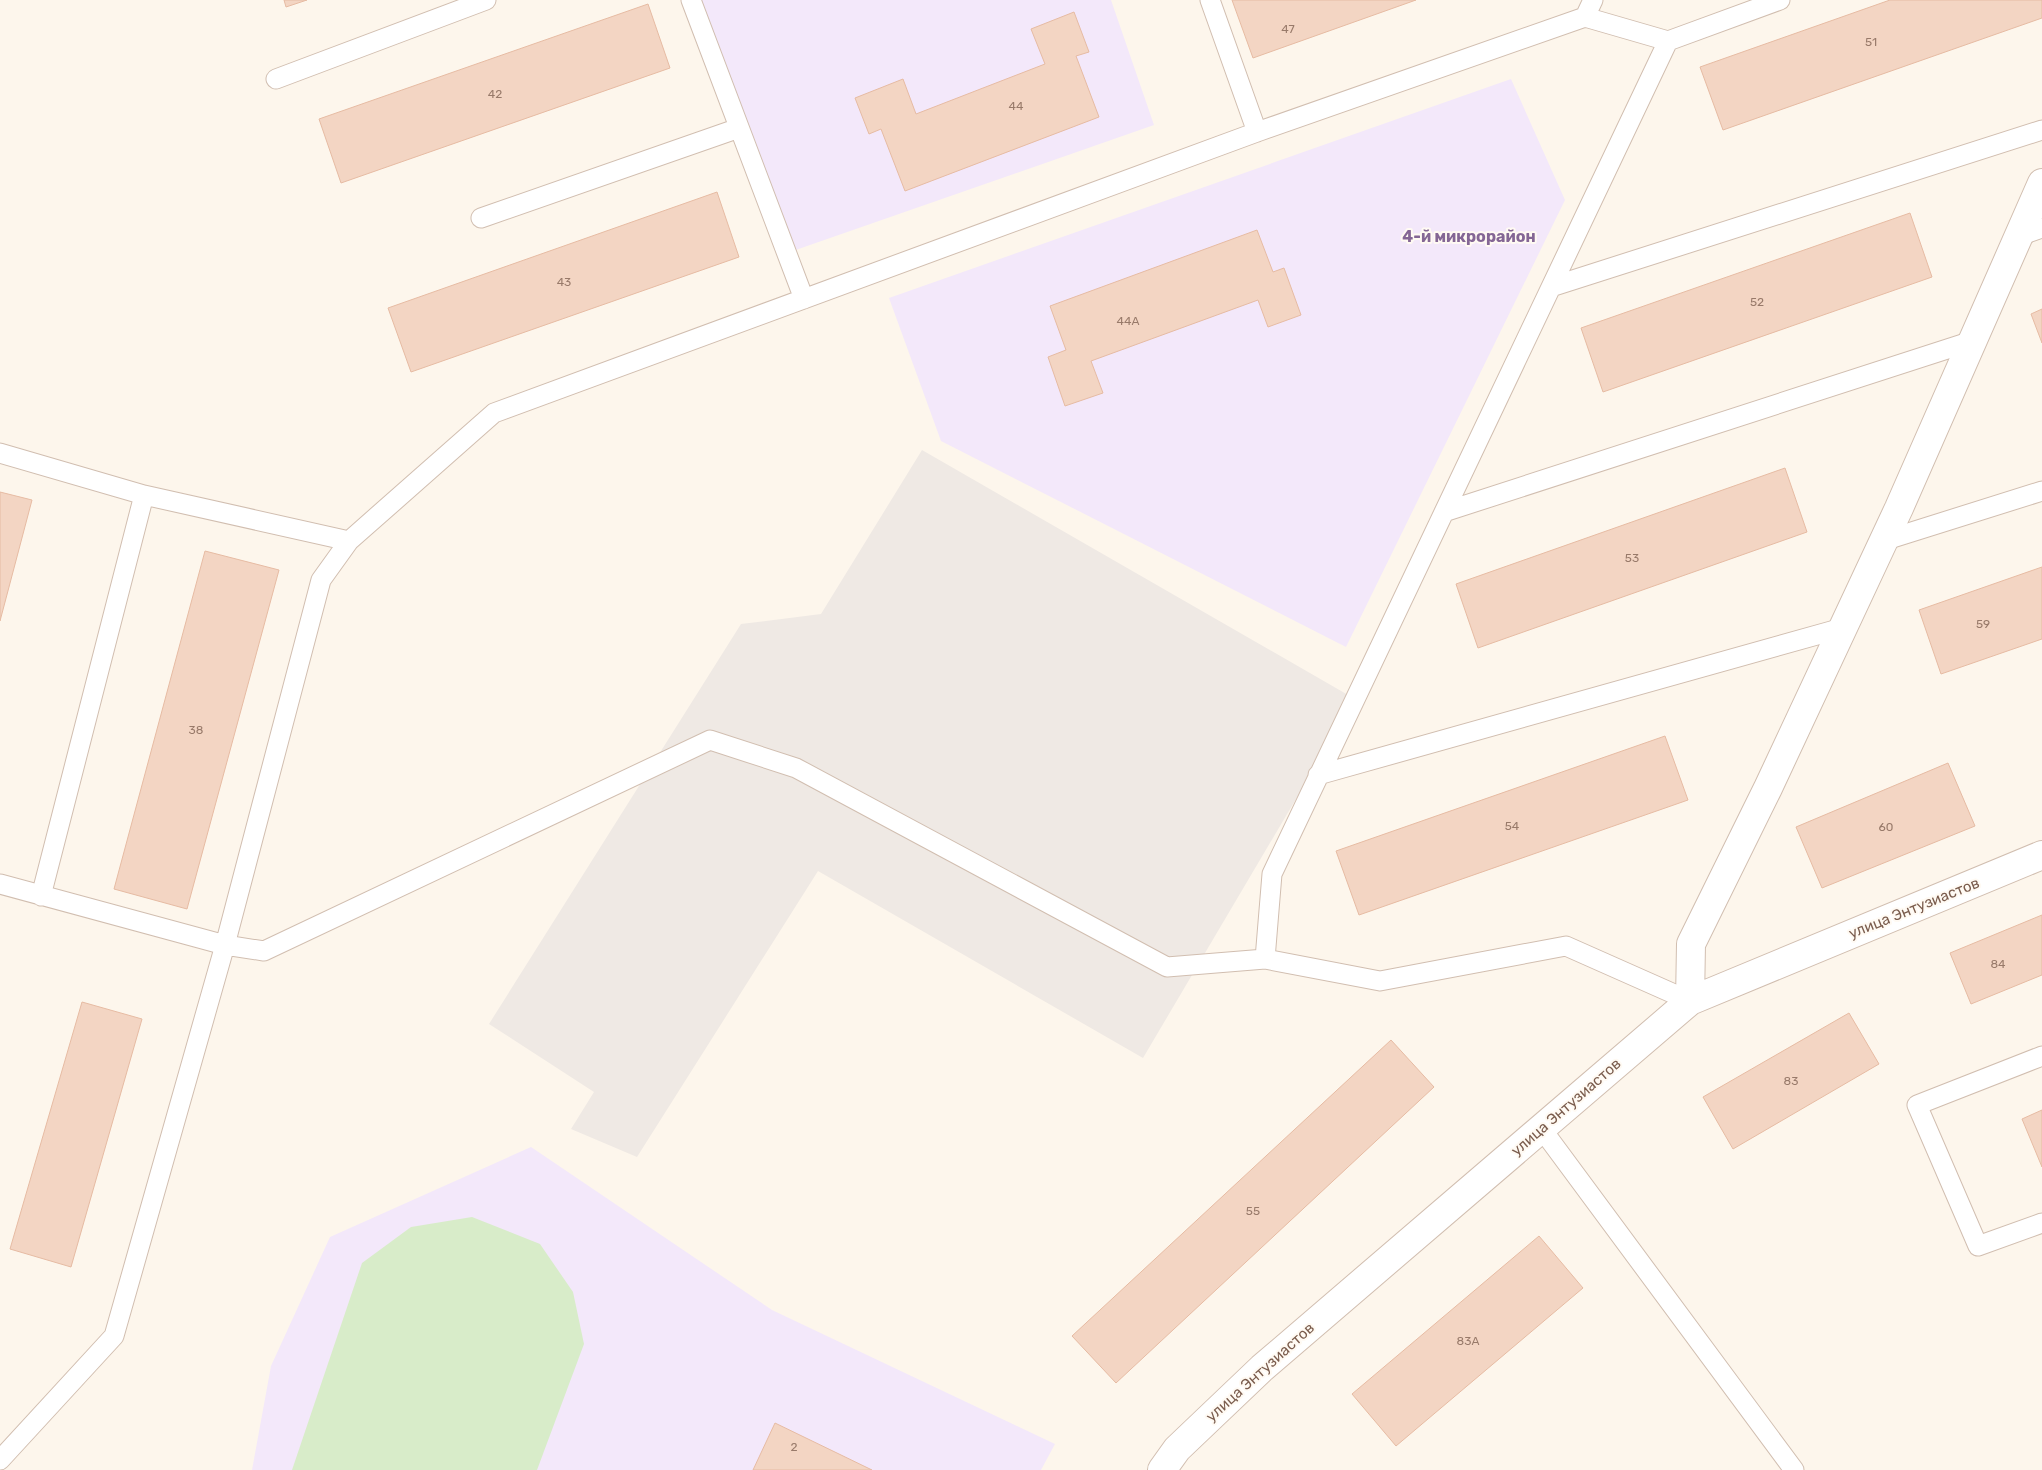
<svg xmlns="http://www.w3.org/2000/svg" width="2042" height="1470" font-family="Rubik,sans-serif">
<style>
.industrial{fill:#efe9e4}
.education{fill:#f3e8fa}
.green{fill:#d8ecc9}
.building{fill:#f3d5c3;stroke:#e6bba3}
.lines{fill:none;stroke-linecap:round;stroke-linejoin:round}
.service-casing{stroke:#d1beb0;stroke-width:21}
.tertiary-casing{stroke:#d1beb0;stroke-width:30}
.service{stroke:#fff;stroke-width:19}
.tertiary{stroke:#fff;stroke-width:28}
.labels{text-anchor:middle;stroke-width:4;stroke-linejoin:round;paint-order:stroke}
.number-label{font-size:12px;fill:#987a6a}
.street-label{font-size:15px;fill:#7a5c4d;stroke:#fffaf3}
.neighbourhood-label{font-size:16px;font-weight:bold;fill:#846695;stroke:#fffaf3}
</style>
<rect width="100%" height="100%" fill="#fdf6ec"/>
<path class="industrial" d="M922,450L1355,699L1143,1058L818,871L637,1157L571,1129L594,1092L489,1024L741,624L821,614Z"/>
<path class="education" d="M699,0H1111L1154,125L787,253Z
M1511,79L1565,200L1346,647L941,441L889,298Z
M531,1147L772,1310L1055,1444L1041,1470H252L271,1366L330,1237Z"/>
<path class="green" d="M472,1217L540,1244L573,1292L584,1344L537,1470H292L362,1263L411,1227Z"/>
<path class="building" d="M284,0H307L286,7Z
M1232,0H1416L1253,58Z
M1890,0H2042V18L1723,130L1700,67Z
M648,4L670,68L341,183L319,119Z
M1074,12L1089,52L1076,56L1099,117L905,191L881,129L869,134L855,98L903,79L916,114L1045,64L1031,29Z
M717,192L739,257L411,372L388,308Z
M1910,213L1932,277L1603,392L1581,328Z
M1257,230L1273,272L1284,268L1301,315L1268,327L1258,300L1091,361L1103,393L1065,406L1048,357L1066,350L1050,306Z
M2042,309V343L2031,314Z
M1785,468L1807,532L1478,648L1456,584Z
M0,492L32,500L0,621Z
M205,551L279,570L187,909L114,889Z
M2042,567V639L1941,674L1919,610Z
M1665,736L1688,800L1359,915L1336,851Z
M1948,763L1975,826L1822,888L1796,827Z
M2042,915V975L1971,1004L1950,953Z
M82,1002L142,1019L71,1267L10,1249Z
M1849,1013L1879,1064L1733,1149L1703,1097Z
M1391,1040L1434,1087L1116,1383L1072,1336Z
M2042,1110V1167L2022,1119Z
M1539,1236L1583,1288L1396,1446L1352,1394Z
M775,1423L872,1470H753Z"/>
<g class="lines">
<defs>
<path id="service" d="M691,0L804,299
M1210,0L1257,132
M1585,17L1593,0
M276,79L486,0
M481,218L739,128
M2019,236L2042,228
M1551,287L2042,130
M0,453L144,495L349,541
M1444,512L1972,341
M1883,541L2042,491
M1318,775L1842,628
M0,884L225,945L264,951L710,740L796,768L1167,967L1265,959L1380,981L1566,946L1690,1001
M41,896L144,495
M1265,959L1272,874L1668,41
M2042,1056L1917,1105L1978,1246L2042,1223
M1541,1128L1794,1470
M0,1460L114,1336L225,945L321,580L349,541L494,413L1257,132L1585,17L1668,41L1780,0"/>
<path id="tertiary" d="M1690,1001L1691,944L1768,788L1899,508L2042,183
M1162,1470L1177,1449L1262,1368L1690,1001L2042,855"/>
</defs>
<use href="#service" class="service-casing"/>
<use href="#tertiary" class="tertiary-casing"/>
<use href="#service" class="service"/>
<use href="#tertiary" class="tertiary"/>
</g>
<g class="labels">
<g class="number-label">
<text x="1288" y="33">47</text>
<text x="1871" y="46">51</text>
<text x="495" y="98">42</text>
<text x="1016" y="110">44</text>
<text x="564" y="286">43</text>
<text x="1757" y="306">52</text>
<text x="1128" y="325">44А</text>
<text x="1632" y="562">53</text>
<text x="1983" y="628">59</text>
<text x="196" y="734">38</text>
<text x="1512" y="830">54</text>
<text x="1886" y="831">60</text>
<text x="1998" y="968">84</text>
<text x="1791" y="1085">83</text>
<text x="1253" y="1215">55</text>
<text x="1468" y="1345">83А</text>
<text x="794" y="1451">2</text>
</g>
<g class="street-label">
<text transform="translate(1914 908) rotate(-22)" y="5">улица Энтузиастов</text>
<text transform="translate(1566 1107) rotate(-41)" y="5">улица Энтузиастов</text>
<text transform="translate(1260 1372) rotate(-42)" y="5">улица Энтузиастов</text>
</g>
<g class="neighbourhood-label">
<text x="1469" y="242">4-й микрорайон</text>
</g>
</g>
</svg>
